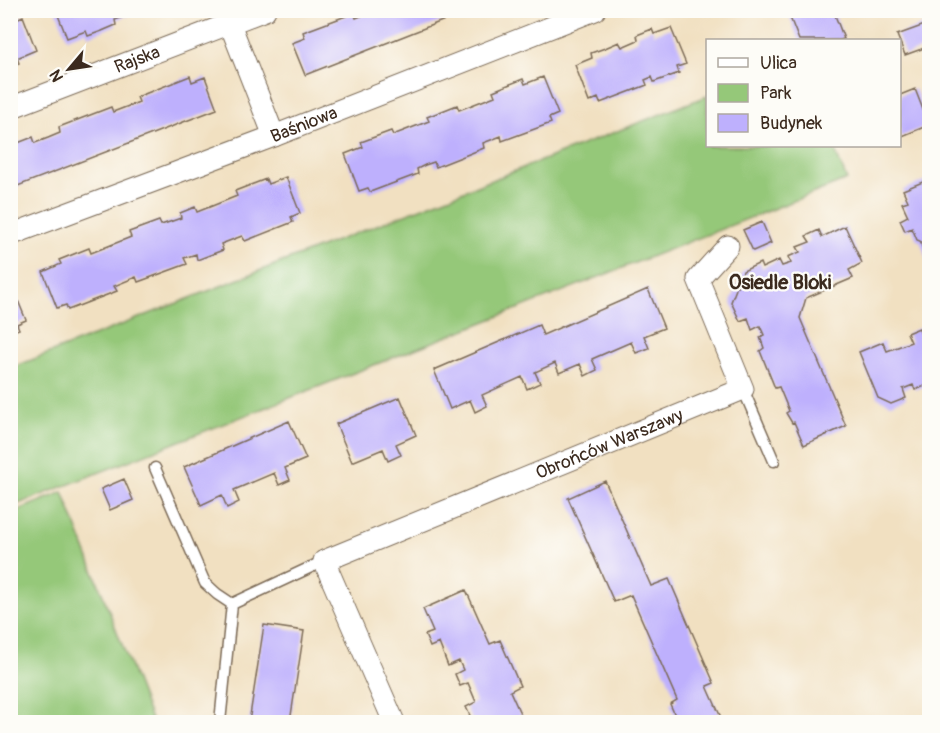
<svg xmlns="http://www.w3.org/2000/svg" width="940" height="733" font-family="Pangolin,sans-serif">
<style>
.green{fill:#95c879;stroke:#68794c;stroke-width:1.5}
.building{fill:#beb0fd}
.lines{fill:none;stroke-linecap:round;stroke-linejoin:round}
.lane-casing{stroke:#7b6a57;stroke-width:13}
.street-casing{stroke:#7b6a57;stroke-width:23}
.lane{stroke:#fff;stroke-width:10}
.street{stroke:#fff;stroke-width:21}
.labels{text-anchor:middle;stroke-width:4.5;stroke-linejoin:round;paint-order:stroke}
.street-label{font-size:18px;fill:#3b2a1e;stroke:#fdfcf7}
.neighbourhood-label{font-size:20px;font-weight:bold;fill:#3b2a1e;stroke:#fdfcf7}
</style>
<rect width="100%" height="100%" fill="#fdfcf7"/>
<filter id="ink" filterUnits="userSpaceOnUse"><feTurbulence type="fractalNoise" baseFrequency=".0167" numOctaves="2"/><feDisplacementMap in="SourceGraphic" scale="12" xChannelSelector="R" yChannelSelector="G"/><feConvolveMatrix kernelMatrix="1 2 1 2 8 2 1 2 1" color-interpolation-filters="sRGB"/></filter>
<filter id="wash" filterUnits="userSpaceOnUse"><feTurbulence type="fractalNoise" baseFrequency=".008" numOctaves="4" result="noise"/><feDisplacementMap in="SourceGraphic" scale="24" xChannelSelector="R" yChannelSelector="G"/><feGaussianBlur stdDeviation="1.35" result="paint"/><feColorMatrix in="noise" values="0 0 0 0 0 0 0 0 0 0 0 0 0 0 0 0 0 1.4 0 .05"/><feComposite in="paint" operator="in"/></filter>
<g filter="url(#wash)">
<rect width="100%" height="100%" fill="#f1e0c1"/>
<path class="green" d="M707,96L708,146H833L847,180L11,507V368Z
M63,492L152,722H11V513Z"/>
<g id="blocks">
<path class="building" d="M56,10H139L140,11L115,20L116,25L102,31L88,36L86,31L67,38Z
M376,10H453L455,16L305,75L292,43L305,38L303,32L354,13L356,18Z
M787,10H833L844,39L840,40H799Z
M12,14L14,20L23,16L36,50L17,58L19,63L10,66V15Z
M930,23V46L905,55L897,35Z
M671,28L686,64L677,67L679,73L654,82L652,77L645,80L647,85L600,103L598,98L589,102L575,65L592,58L591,53L605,48L619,42L622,47L638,40L637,35L652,29L654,34Z
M190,76L192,82L205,77L217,109L10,189V146L33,137L35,143L48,138L60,133L59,127L111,107L113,112L139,102L137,97Z
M543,77L558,114L549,118L551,123L502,141L501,136L491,140L483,143L484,148L436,167L434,162L425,165L417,169L418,174L370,192L368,188L359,191L345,154L363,147L361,142L391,131L393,135L429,121L427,117L457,105L459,110L495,96L493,91L523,79L525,84Z
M915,89L929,125L900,137V95Z
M286,177L300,213L291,217L293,222L245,241L242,236L221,244L223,250L197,260L196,254L184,258L187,264L138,282L136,277L114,286L117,291L68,310L66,305L57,308L43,272L61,264L59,260L89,248L91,253L131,237L129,232L159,221L161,225L181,218L180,213L195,207L197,212L237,196L235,191L266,179L268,184Z
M930,179V265H929L920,241L917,240L912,228L905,231L900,220L908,216L902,203L908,201L903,190Z
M762,222L771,243L753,251L743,230Z
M845,226L862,263L849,270L853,278L806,298L800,318L846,426L804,445L794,422L792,423L786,413L789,411L779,387L775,388L760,351L764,348L760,337L764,335L760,326L752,330L748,318L740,321L731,302L743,271L760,263L762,268L779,260L782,266L791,263L788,257L800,252L797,247L810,242L806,236L819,230L822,237Z
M10,281L26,320L17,324L19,329L10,332Z
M648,289L664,328L644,336L649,348L636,353L631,342L592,359L597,370L585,376L580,364L559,373L555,363L535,372L540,383L527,389L522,377L482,395L487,406L475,412L470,400L450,409L434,370L539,325L543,335Z
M919,328L922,338L930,336V384L915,390L913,385L903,389L906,398L891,404L878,398L859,352L883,342L887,351L911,342L907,333Z
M400,397L416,435L396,444L401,455L388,461L383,449L352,462L336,424Z
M289,421L306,459L285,468L290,480L279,485L274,473L234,490L239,502L227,508L222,495L201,505L184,467Z
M124,479L133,500L110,510L101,489Z
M605,481L651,586L669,579L714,683L707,686L723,722H678L670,704L677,700L631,595L614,602L568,498Z
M466,590L490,644L500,640L520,686L510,691L524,722H473L466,707L476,702L468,683L460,686L455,674L463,670L459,661L448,666L439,643L430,647L425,635L433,632L423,609Z
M264,625L304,631L290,722H249Z"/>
</g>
</g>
<g filter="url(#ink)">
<use href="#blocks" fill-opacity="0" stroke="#7b6a57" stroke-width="1.5"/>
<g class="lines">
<defs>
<path id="lane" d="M743,389L774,461
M155,468L205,583L217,594L232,604
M232,604L324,561
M220,722L232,604"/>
<g id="street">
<path d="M230,24L274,136"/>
<path id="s1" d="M10,108L265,10"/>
<path id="s2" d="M10,235L274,136L595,10"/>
<path id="s3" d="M394,722L324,561L743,389L698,279L728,246"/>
</g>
</defs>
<use href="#lane" class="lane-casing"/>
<use href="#street" class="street-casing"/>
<use href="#lane" class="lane"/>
<use href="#street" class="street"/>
</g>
</g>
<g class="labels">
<g class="street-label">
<text dy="6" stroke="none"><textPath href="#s1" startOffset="136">Rajska</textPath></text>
<text dy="6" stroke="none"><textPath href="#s2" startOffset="314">Baśniowa</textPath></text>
<text dy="6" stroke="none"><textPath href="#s3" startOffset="484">Obrońców Warszawy</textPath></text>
</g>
<g class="neighbourhood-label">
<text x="780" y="289">Osiedle Bloki</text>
</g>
</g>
<rect width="940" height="733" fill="none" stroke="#fdfcf7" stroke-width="36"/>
<rect x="706" y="39" width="195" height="108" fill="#fdfcf7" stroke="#afa8a0" stroke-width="1.5"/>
<rect x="718" y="58" width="30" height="9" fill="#ffffff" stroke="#afa8a0" stroke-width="1.5"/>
<text x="760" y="69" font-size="18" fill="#3b2a1e">Ulica</text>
<rect x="718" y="84" width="30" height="18" fill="#95c879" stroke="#afa8a0" stroke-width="1.5"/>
<text x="760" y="99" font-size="18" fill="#3b2a1e">Park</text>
<rect x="718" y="114" width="30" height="18" fill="#beb0fd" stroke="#afa8a0" stroke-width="1.5"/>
<text x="760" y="129" font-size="18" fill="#3b2a1e">Budynek</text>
<g transform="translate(69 69) rotate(241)" stroke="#fdfcf7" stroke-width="4.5" paint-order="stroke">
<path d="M0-4.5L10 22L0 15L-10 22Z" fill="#3b2a1e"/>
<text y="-9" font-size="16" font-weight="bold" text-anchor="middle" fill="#3b2a1e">N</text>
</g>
</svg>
